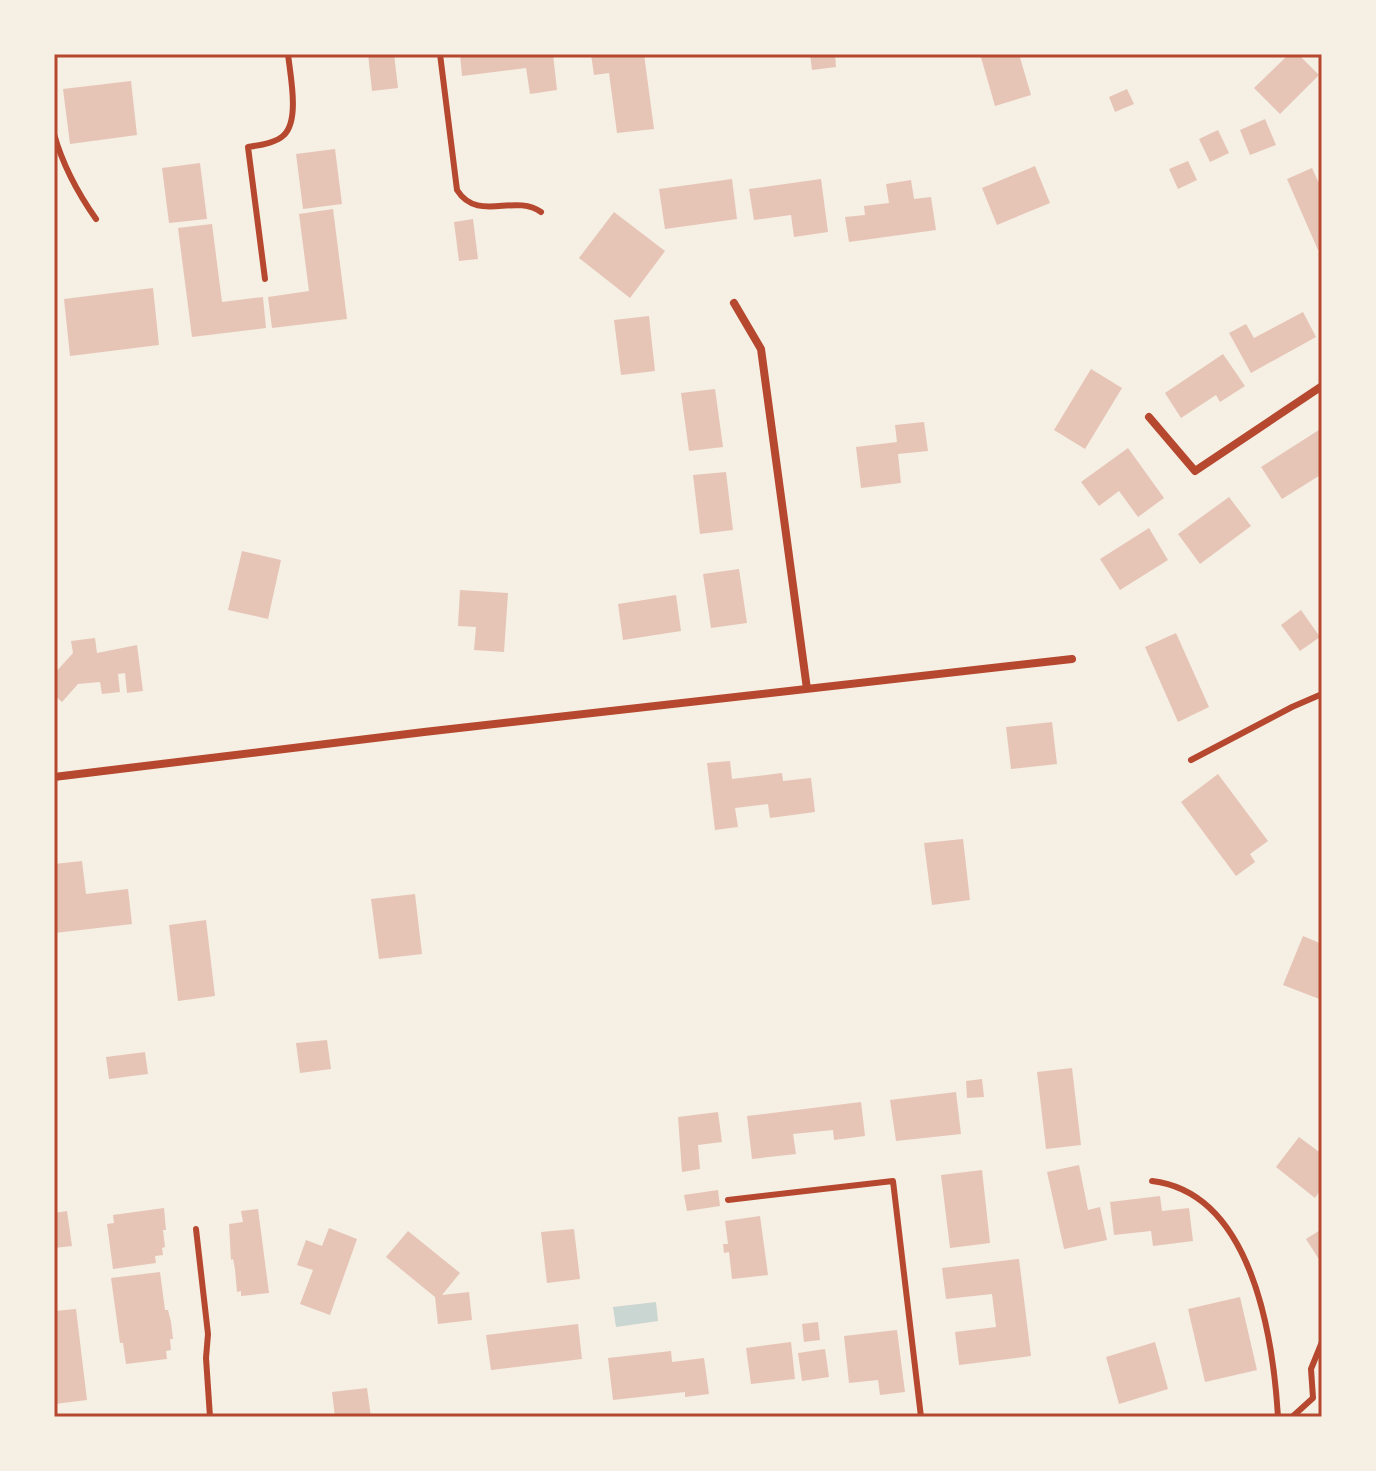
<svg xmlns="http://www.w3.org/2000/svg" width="1376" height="1471" font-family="'Space Grotesk',sans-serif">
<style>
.water{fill:#c9d6d2}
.building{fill:#e6c5b7}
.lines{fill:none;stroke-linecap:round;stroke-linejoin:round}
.service{stroke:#b5482f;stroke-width:6}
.minor{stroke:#b5482f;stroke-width:8}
.neatline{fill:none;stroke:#b5482f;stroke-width:3}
</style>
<rect width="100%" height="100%" fill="#f6efe4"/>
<path class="water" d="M656,1302L658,1321L616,1327L613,1307Z"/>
<path class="building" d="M368,54H394L398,88L372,91Z
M460,54H553L557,90L530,94L526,68L462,76Z
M591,54H644L654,129L617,133L609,73L594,75Z
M810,54H835L836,67L812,70Z
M980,54H1019L1031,95L995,106Z
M1289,54H1298L1319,75L1280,114L1254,88Z
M131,81L137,135L70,144L63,89Z
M1127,89L1134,104L1115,112L1109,97Z
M1265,119L1276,145L1250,155L1240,130Z
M1218,130L1229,153L1210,162L1199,139Z
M335,149L342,204L303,209L296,154Z
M1188,161L1197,180L1178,189L1169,169Z
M200,163L207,219L169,223L162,168Z
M1035,166L1050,203L997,225L982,188Z
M1312,168L1322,190V248L1318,250L1287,179Z
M732,179L737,219L665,229L659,189Z
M821,179L828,232L794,237L791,215L754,220L749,189Z
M911,180L914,199L931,197L936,230L849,242L845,217L865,215L864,206L889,203L886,184Z
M333,209L347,319L272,328L268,297L309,291L299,214Z
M614,212L665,251L630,298L579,258Z
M473,219L478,259L459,261L454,222Z
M212,224L222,302L263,297L266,328L192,337L178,228Z
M153,288L159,345L70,356L64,299Z
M1303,312L1316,337L1251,373L1229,333L1246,324L1254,338Z
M649,316L655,371L621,375L614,320Z
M1223,354L1245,386L1220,402L1216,395L1181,418L1165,393Z
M1091,369L1122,388L1085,449L1054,430Z
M715,389L723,447L689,451L681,393Z
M924,422L928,451L898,454L901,483L861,488L856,447L897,442L895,425Z
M1322,428V474L1282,499L1261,467Z
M1128,448L1164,498L1138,517L1119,491L1099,506L1081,482Z
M726,472L733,530L700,534L693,475Z
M1229,497L1251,526L1200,564L1178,534Z
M1149,528L1168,560L1120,590L1100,559Z
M242,551L281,560L268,619L228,610Z
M739,569L747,623L711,628L703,574Z
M460,590L508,593L504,652L474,650L476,627L458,626Z
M676,595L681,631L623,640L618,604Z
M1301,610L1320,637L1300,651L1281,625Z
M1176,633L1209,707L1178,722L1145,647Z
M95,638L97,653L137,645L143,691L127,693L125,673L118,674L120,692L102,694L100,682L78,684L62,702L54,695V674L73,653L71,641Z
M1052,722L1057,764L1011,769L1006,727Z
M730,761L732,779L782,773L783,781L811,778L815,812L770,818L768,804L735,808L738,827L715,830L707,763Z
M1218,774L1268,841L1250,854L1255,862L1236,876L1181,802Z
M963,839L970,900L932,905L924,843Z
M82,861L86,894L128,889L132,924L55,933L54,864Z
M415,894L422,954L379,959L371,899Z
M206,920L215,996L178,1001L169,925Z
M1303,936L1322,944V1000L1283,985Z
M327,1040L331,1069L300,1073L296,1043Z
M145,1052L148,1074L109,1079L106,1057Z
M1072,1068L1081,1145L1046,1149L1037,1072Z
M982,1079L984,1097L967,1098L966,1081Z
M956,1092L961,1134L896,1141L890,1100Z
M861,1102L865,1136L834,1140L833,1130L793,1134L796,1154L752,1159L747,1116Z
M718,1112L722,1142L698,1145L700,1169L682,1172L678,1117Z
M1299,1137L1322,1154V1188L1315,1198L1276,1167Z
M1079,1165L1088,1210L1100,1207L1107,1240L1064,1249L1047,1172Z
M982,1170L990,1243L950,1248L941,1175Z
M718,1190L720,1206L687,1211L684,1195Z
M1160,1196L1162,1211L1189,1208L1193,1241L1153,1246L1151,1231L1114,1235L1110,1202Z
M164,1208L166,1230H163L165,1247L162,1248L163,1255L155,1256L156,1263L113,1269L107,1224L114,1223L113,1215Z
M258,1209L269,1293L241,1296V1291L237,1292L235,1269L233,1259L231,1260L229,1224L243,1222L241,1211Z
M67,1211L72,1246L54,1248V1213Z
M760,1216L768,1275L732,1279L729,1252L724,1253L723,1244H728L725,1221Z
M329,1228L357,1239L330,1315L300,1304L313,1270L297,1265L306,1240L322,1246Z
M574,1229L580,1279L547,1283L541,1232Z
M1322,1229V1264L1306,1239Z
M408,1231L460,1273L442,1295L469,1292L472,1320L438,1324L435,1297L386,1257Z
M1019,1259L1031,1356L959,1365L955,1332L996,1327L992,1294L946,1299L942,1268Z
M160,1272L165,1310H168L171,1322L173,1339H170L171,1350L166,1351L167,1359L126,1364L123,1343H120L111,1278Z
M1240,1297L1257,1370L1205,1382L1188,1309Z
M76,1309L87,1400L55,1404L54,1311Z
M818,1322L820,1340L804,1342L802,1324Z
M578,1324L582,1359L491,1370L486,1335Z
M897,1330L905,1392L880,1395L878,1380L849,1383L844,1336Z
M791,1342L795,1379L751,1384L746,1348Z
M1155,1342L1168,1389L1119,1404L1106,1357Z
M825,1349L829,1377L802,1381L798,1353Z
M671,1351L672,1362L704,1358L709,1394L685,1397V1392L613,1400L608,1358Z
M367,1388L371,1417H335L332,1392Z"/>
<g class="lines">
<path class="service" d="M440,54L457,190C478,223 514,193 541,212
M54,134C63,166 77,192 96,219
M265,279L248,147C260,145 276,143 284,135C300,120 290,74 288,54
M1191,760L1292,707L1322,694
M1152,1181C1252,1193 1273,1336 1278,1417
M728,1200L893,1181L921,1417
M196,1229L208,1334L206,1358L210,1417
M1292,1417L1313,1398L1311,1369L1322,1342"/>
<path class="minor" d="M734,303L761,349L807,689
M1149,417L1195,471L1322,386
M54,777L424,732L1072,659"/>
</g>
<rect width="1376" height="1471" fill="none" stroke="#f6efe4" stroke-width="112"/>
<rect x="56" y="56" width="1264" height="1359" class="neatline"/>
</svg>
